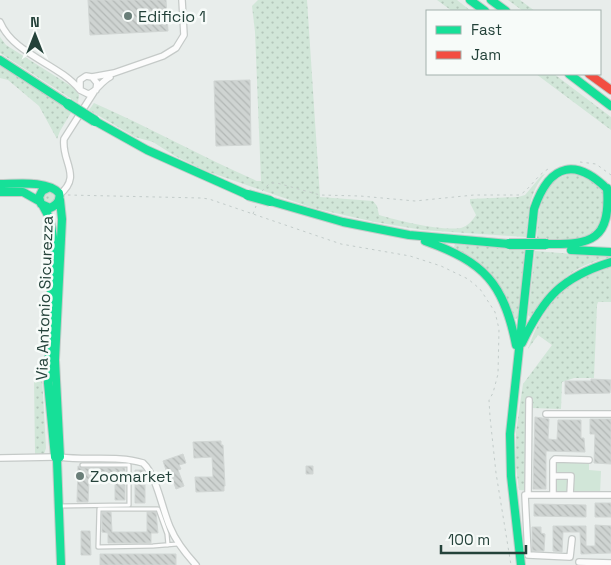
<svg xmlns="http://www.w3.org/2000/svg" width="611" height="565" font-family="'Space Grotesk',sans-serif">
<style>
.grass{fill:url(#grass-dots)}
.green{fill:#d1e6d8}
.building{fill:url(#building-back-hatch);stroke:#d1d6d4}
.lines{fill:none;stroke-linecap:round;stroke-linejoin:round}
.lane-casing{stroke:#c5cac8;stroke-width:5.5}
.street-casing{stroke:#c5cac8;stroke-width:8}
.fast-casing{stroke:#c3cbc8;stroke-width:10}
.jam-casing{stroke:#c3cbc8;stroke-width:10}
.path{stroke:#c3ccca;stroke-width:1;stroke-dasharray:2.5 4;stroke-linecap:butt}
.lane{stroke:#fcfcfc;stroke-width:3}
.street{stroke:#fcfcfc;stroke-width:5.5}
.fast{stroke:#16e098;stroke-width:8}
.jam{stroke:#f24e42;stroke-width:8}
.fast-bridge-casing{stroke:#c3ccc9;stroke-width:12;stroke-linecap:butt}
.fast-bridge{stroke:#16e098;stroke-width:10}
.poi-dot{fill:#697e78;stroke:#f7fbf9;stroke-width:2}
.labels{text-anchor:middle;stroke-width:5;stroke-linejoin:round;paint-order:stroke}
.poi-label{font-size:16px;fill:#24423a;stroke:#f7fbf9;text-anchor:start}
.street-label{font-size:16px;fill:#24423a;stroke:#f7fbf9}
</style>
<defs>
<pattern id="grass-dots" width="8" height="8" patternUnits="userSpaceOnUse" patternTransform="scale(1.25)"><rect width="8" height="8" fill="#d1e6d8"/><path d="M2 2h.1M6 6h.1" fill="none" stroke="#b3c6ba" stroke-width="1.8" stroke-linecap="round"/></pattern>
<pattern id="building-back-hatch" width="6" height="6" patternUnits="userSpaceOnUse" patternTransform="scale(1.25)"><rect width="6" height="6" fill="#cfd4d2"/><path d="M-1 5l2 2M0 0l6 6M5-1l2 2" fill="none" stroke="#b2b7b5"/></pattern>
</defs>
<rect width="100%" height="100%" fill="#e8edeb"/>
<path class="grass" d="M258,0H307L320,197L373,201L377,206L379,215C399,221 441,231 461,228C468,226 472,221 476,215L470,203V199L518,197L525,195L542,175L545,174C529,192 528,214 526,237L423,230L375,222L313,208L206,171L175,156L153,142L135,137L89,110L94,103C149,127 202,157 257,181H261L255,32L252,6Z
M437,0H457L471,11H452Z
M508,0H520L535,11H523Z
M0,37L6,45L74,88L79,95L78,103L0,53Z
M0,64L72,111L60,131L57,139L39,106L8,80L0,78Z
M536,74H554L611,117V130Z
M574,173L598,182L608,201C605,209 603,220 599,227C589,246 554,240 537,238C539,209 539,180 574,173Z
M42 198a7 7 0 1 1 14 0a7 7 0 1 1-14 0Z
M455,244L525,250L518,317L517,319H515L470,257L454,247Z
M535,251L611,257C567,267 557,284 530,317L528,315Z
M611,267V302H598L597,305L594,378H574L562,382L561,409L531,408L530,491L519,490L516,466V432L523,384L552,345L538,335L528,349C544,303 565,281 611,267Z
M42,377L46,448L44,454H35L34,378Z"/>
<path class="green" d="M555,459L589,460V470L601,471L600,495H553Z"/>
<path class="building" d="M88,0H166L168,31L90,35Z
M250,80L251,145L216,146L214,81Z
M591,379L611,380L610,393L565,394V381H591Z
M535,417L549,419L548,439L557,440L558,420H581V438H584L585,452L546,451V489H533Z
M590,419H611V464L594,463L595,434H590Z
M221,441V445H223L225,486H224V491L196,492L195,477H213L212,457L194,458L193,442Z
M183,454L186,463L179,465L181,469L178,470L184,486L176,489L170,472L167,473L163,461Z
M78,466L82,468H125V500H115V479L89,478L88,502H77Z
M306,466H313V474H306Z
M135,470H143L145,473V503H135Z
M595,503H611V517H595Z
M534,504L586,505V517L534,516Z
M102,512H111L112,532H147V512H156L158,533H151V543H108V533L102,532Z
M595,525L611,526V553L581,554L580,532H563L562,552L553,551V526H586V546H595Z
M532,527H541V533L545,534L544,551H532Z
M81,531H90L91,555H81Z
M100,554H176V565H100Z"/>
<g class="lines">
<defs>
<path id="lane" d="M59,506L129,505V465H82
M168,545L167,534L158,509H99L98,547L153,546L177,544"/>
<path id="street" d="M0,22C14,55 58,63 80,90
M92,77L114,73L163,56L176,48L184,35L182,0
M96,90L97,83L92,77L86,76L80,80V90L88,94C97,92 100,82 110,77
M59,195C83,176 61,162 64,139L94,92
M546,414H611
M60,457C87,461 117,455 143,463C157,476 162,509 170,527C176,542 185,553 196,565
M0,458L55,457
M553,476H571L570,495
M528,495L529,400
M553,495V461L555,459L589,460
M572,539L570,557L528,555L525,495H611
M579,562L611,563"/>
<path id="fast" d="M470,0L485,11
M491,0L506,11
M0,60L68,104
M569,74L611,106
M95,121L147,150L248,195
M0,184C16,184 47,180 59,193C61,200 57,205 50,208L41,204L39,197L42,191L48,188
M0,192H23L39,201
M270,201L343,222L409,235L509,244
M43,206L50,219L53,237L48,383L55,457L57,460
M425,241C484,262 504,283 516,345
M546,244C592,245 611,240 607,188
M571,250L611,252
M522,343C544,297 562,277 611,262
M57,460L60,457L55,360L62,219L60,200
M57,460L61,565
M521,565L511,476L510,434L534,209C550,162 577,157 611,193"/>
<path id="jam" d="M589,74L611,90"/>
</defs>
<use href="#lane" class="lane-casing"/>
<use href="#street" class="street-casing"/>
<use href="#fast" class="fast-casing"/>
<use href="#jam" class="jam-casing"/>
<path class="path" d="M580,162L596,164L611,175
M262,191L270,183H277L320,195L360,196L415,201L474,195H519C529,191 536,175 550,168
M68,195L201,198L209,199L341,244L410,256L441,266L468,279L480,289L495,312L499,329L498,374L493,393L489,400L490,417L496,473L511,565
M253,214L256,206"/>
<use href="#lane" class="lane"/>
<use href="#street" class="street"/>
<use href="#fast" class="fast"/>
<use href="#jam" class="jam"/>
<defs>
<path id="fast-bridge" d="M68,104L95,121
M248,195L270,201
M509,244H546"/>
</defs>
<use href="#fast-bridge" class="fast-bridge-casing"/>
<use href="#fast-bridge" class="fast-bridge"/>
</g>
<g class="poi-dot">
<circle cx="128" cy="16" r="5"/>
<circle cx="80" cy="476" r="5"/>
</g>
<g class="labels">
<g class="poi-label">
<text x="138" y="22">Edificio 1</text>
<text x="90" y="482">Zoomarket</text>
</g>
<g class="street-label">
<text transform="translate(44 298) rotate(-88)" y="6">Via Antonio Sicurezza</text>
</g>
</g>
<rect x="426" y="10" width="175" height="65" fill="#f7fbf9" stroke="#a3b1ad"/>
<rect x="436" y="26" width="25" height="8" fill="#16e098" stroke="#a3b1ad"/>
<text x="471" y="35" font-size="15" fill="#24423a">Fast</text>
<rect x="436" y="51" width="25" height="8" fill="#f24e42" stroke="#a3b1ad"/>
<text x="471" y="60" font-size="15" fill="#24423a">Jam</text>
<g transform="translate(35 35)" stroke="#f7fbf9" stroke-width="4" paint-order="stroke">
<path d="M0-4L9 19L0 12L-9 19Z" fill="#24423a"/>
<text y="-8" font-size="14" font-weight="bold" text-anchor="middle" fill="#24423a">N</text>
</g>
<path d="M441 545v8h85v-8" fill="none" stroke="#24423a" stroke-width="2.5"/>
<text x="448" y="545" font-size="15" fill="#24423a" stroke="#f7fbf9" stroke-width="4" paint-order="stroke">100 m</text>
</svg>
